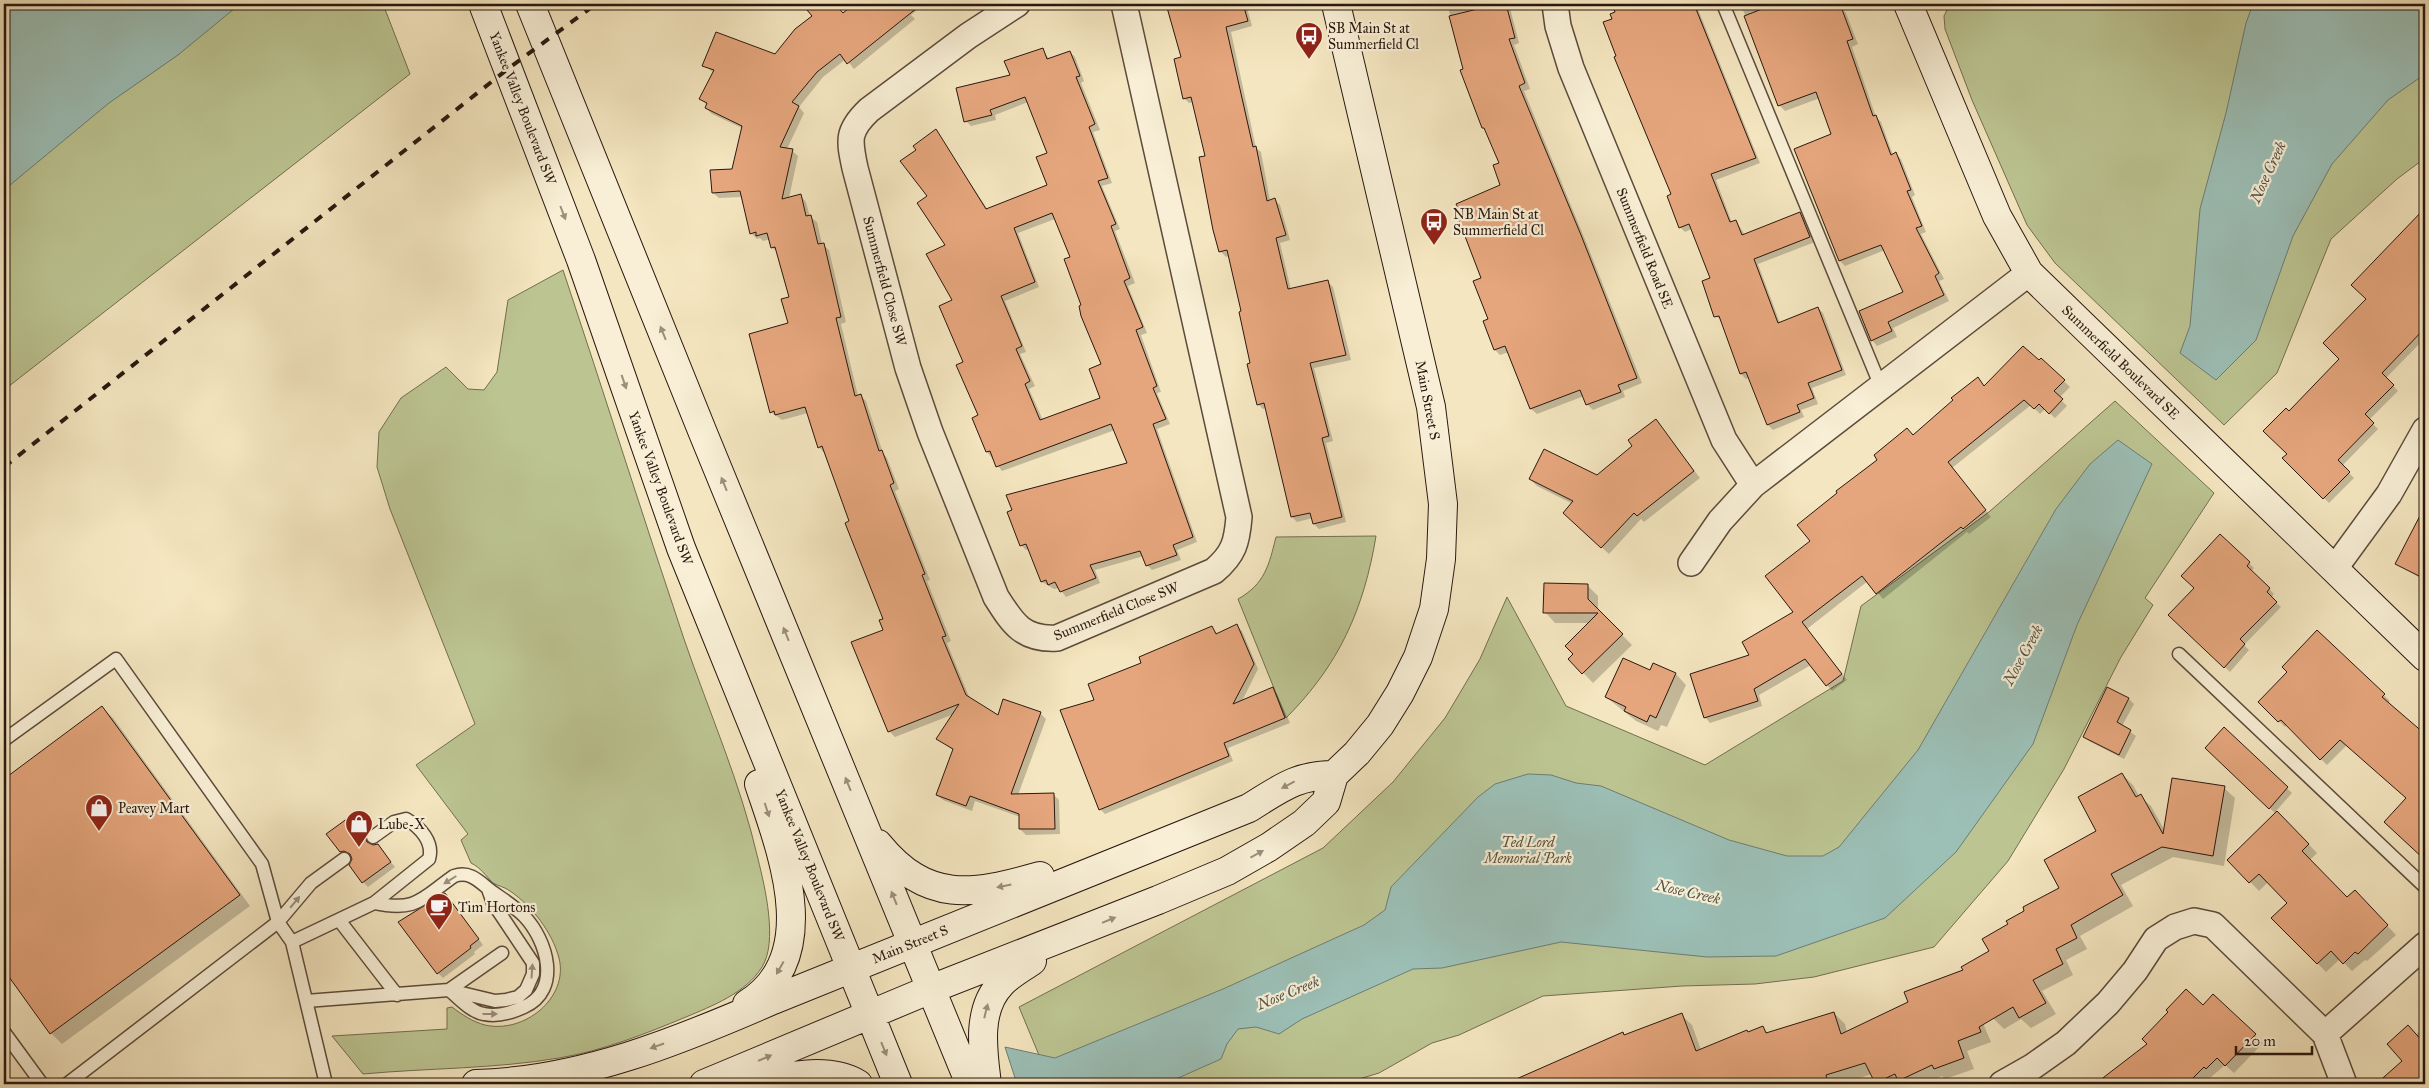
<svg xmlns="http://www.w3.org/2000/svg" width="2429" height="1088" font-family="'IM FELL Great Primer',serif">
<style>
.green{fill:#bcc592;stroke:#726e50}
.water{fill:#9cbfb6;stroke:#6e7c73}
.shadow{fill:#0003;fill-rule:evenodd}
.building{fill:#e6a67d;stroke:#29170f;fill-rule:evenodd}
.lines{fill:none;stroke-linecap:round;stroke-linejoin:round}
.lane-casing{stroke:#5c4b3b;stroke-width:15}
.street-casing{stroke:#5c4b3b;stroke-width:28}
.secondary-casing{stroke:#29170f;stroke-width:30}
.lane{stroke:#f8efd6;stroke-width:12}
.street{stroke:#f8efd6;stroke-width:25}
.secondary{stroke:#f8efd6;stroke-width:28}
.rail{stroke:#29170f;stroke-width:4;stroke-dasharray:9 9;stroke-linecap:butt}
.oneway{fill:#9b8e7c}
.labels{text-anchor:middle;stroke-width:4.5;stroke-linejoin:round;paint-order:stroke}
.poi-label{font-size:14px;fill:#29170f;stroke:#f8efd6;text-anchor:start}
.street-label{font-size:14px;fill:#29170f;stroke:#f8efd6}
.park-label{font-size:14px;font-style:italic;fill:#5c543d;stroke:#f8efd6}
.water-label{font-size:15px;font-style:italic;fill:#515249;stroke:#f8efd6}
</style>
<rect width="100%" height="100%" fill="#f4e6c0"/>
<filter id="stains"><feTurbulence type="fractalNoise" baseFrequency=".004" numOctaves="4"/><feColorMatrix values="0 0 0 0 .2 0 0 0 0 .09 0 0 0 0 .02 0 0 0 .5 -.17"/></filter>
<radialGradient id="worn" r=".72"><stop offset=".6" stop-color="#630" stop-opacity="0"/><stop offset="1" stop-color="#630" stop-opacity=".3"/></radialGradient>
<path class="green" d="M4,4H383L410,74L4,390Z
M1950,4H2425V158L2397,179L2331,239L2277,373L2224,425L2055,263L2027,225L1972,100L1945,29L1944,16Z
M563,270C604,393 643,517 684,639C709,712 741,784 758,859C765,887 778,942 762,967C746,993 712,1006 686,1017C645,1034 602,1051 559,1058C494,1069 428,1068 363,1074L332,1036L447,1029V1008L452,1007C461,1014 473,1022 485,1025C524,1034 569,998 559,958C552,932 532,906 510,891C505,887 498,886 493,883C485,875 481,868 471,863L461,840L468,834L416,765L475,724L390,509L377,467L379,432L401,398L446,367L468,389L484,390L497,372L508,300Z
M2115,401L2214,493L2145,598L2153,605L2121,657L2064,769L2008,861L1934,947L1814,977L1755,984L1682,986L1543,996L1459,1035L1432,1043L1379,1073L1343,1084H1051L1019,1007L1323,848L1393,782L1445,718L1480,659L1507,597L1566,706L1705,765L1843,681L1861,606L1989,512Z
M1376,536C1364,609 1339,665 1286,718L1238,599C1265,584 1269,565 1276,537Z"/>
<path class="water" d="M4,4H240L178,55L109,103L4,190Z
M2253,4H2425V74L2388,100L2332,164L2293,236L2256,340L2216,380L2180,353L2190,326L2200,209L2226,113L2246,23Z
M2118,440L2152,464L2077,625L2033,744L1956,852L1885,918L1776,956L1707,957L1561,942L1442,968L1413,969L1302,1019L1279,1034L1256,1027L1238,1029L1227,1044L1221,1059L1167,1083L1158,1084H1017L1005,1047L1055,1058L1223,989L1364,925L1385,910L1391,887L1478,797L1495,784L1528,774L1551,775L1576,783L1601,786L1729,840L1787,856H1823L1839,847L1918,750L2056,509L2090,464Z"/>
<path class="shadow" d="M829,4H834L843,14L856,4H925L911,15L915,19L854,69L846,59L823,77L799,107L804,113L787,149L792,151L798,156L789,198L801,196L806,202L810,217L817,222L822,244L829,250L846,322L841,324L858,396H861L866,401L883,453L887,458L899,489L895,491L930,580L927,581L951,641L947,643L970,699L998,717L1040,713L1046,719L1018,795H1054L1059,800L1060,834L1026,835L1020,829V817L975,801L972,811L943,800L937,795L954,751L938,739L954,714L895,737L889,731L884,620L851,522L824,453L819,447L808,413L782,420L771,412L789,324L790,298L778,253L772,247L770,239L763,241L760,238L757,239L751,233L742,197L719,198L713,193L734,170L742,128L712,114L706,108L707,105L701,99L714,73L704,65L775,55L796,30Z
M1168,4H1246L1252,26L1231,32L1256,148L1261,152L1270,201L1275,200L1280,205L1290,240L1280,243L1291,290L1328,282L1333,287L1351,360L1314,368L1333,441L1326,443L1346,522L1319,529L1314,524L1313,518L1297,522L1292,517L1266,408L1263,409L1258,404L1243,312L1229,256L1226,257L1221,252L1201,158L1206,157L1194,102L1189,103L1184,98L1182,58Z
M1447,4H1509L1519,43L1514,45L1530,89L1524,91L1586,242L1642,383L1623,391L1625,397L1593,410L1587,404L1584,396L1537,414L1531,409L1509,352L1500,355L1495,350L1483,279L1502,186L1500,164L1487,132L1483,128Z
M1613,4H1696L1760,163L1716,180L1732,223L1736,221L1745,235L1800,214L1805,219L1815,242L1758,264L1780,323L1818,308L1823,313L1846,375L1812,388L1818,404L1801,410L1804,417L1773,430L1768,425L1750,377L1746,379L1741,374L1722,321L1716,316L1712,279L1692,229L1685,232L1680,227L1673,195L1618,57L1614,20L1616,12Z
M1737,4H1836L1838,8L1841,7L1846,13L1858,44L1852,47L1876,117L1881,122L1893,155L1896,154L1901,159L1915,195L1912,197L1926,232L1921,234L1944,279L1939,281L1949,301L1893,328L1897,337L1877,346L1872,340L1904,292L1885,250L1845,266L1840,261L1796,149L1833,135L1820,98L1785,111L1779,105L1744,12Z
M1042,49L1050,60L1070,52L1075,57L1084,81L1081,83L1100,130L1093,132L1112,183L1102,186L1120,229L1115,231L1135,283L1128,286L1147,333L1141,335L1161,392L1157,393L1170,424L1157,429L1197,542L1177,550L1181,560L1152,570L1147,565L1144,556L1095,570L1100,583L1066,597L1059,588L1054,589L1042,582L1029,549L1026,550L1021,545L1129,464L1115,430L1002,471L987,452L965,362L946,245L929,197L918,151L936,131L988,210L1048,186L1049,153L1028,102L995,115L996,120L971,126L966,121ZM1055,219L1072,257L1083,306L1103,365L1102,399L1043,420L1029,389L1035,386L1020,354L1026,352L1005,301L1039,287L1018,233Z
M2399,236L2425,262V328L2423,330L2425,338L2386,378L2398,391L2369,420L2378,429L2342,466L2354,478L2329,503L2284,458L2289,454V412L2341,359Z
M2041,359L2070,387L2059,398L2067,406L2055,418L2045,409L2040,414L2031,405L1952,468L1991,517L1969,534L1967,532L1883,599L1868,581L1807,629L1847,680L1832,691L1811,665L1759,695L1762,706L1710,723L1705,717L1751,655L1795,612L1811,541L1913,437L1978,379L1985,387Z
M1656,421L1700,478L1644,522L1641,519L1609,554L1571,519L1573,504L1537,486L1530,479L1597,477L1634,446Z
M2418,523L2425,527V581L2396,563Z
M2220,536L2254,568L2251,571L2274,594L2271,598L2281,607L2244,645L2249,650L2230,672L2170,615L2195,588Z
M1588,586L1598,596V611L1632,645L1593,683L1570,659L1575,654L1589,623H1555L1545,612Z
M1237,626L1242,631L1258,669L1242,701L1272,689L1277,694L1290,723L1228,748L1233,761L1105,814L1100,809L1096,701L1143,664L1212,628L1218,634Z
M2317,632L2390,701L2388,703L2425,736V859L2392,828L2407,798L2347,745L2327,765L2287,725L2285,727L2260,702L2289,672Z
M1654,664L1676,674L1686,685L1667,727L1661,725L1658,731L1636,721L1606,697L1650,672Z
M2129,699L2134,704L2122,726L2136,736L2124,759L2089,741L2084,736Z
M102,708L113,718L250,906L62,1044L51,1033L4,968V780Z
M2224,729L2292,793L2276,811L2317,853L2310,860L2347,899L2363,900L2396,935L2367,961L2365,960L2352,971L2340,959L2326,972L2273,918L2289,903L2268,882L2259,891L2229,860L2276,814L2206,748Z
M2122,774L2133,785L2139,796L2151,806L2165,831L2224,788L2235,798L2224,866L2173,857L2121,885L2133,906L2080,936L2087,949L2066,960L2073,975L2042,991L2056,1014L2031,1028L2021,1019L2004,1029L1993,1018L1979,1014L1991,1042L1967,1051L1974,1069L1945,1079L1942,1076L1924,1084H1877L1872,1074L1841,1084H1509L1623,1034L1625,1036L1681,1015L1692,1025L1701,1050L1763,1028L1769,1034L1834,1013L1845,1024L1847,1032L1910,1003L1965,971L1991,952L2009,925L2061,888L2098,831Z
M355,814L372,836L370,845H377L395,867L368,887L363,882L353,857H346L341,851Z
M445,894L483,945L474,952L475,954L443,978L438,973Z
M2203,1006L2255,1035L2263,1043L2234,1073L2225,1065L2203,1084H2097L2149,1044Z
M2425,1024V1084H2399L2389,1074L2404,1061L2416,1035Z
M1495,1079L1500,1084H1479Z"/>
<path class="building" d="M802,4H835L843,13L854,4H922L847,64L840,54L817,72L792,102L799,106L780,147L793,149L782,199L801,194L806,216L811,215L818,244L824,243L841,317L836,318L855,396L861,394L879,451L882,450L894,483L890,485L925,574L922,575L946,636L942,637L966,695L998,715L1003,699L1041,712L1011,794L1054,793L1055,829H1019V814L970,796L966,806L936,795L953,749L936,739L959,704L888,732L851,642L883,630L879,620L883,619L845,523L849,521L822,446L818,448L805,407L775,415L774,411L770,413L749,334L788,323L781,299L789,297L775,247L771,248L767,233L756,236V232L750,234L740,191L712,193L710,170L732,169L742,126L705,108L707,103L699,99L714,70L702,66L716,32L775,54L795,29L812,16Z
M1166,4H1243L1248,21L1226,27L1253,147L1256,146L1267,201L1275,198L1286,235L1276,238L1288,289L1328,280L1346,355L1310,363L1329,436L1322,438L1342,517L1313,524L1310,513L1291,517L1264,403L1257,405L1247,364L1250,363L1239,312L1241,311L1227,250L1219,252L1213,230L1199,157L1205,156L1191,97L1183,99L1174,59L1181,57Z
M1498,4H1506L1515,38L1509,39L1525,83L1519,86L1581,235L1637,378L1618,385L1621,392L1586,405L1580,390L1530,409L1505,346L1494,350L1483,321L1488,319L1473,281L1481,278L1458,218L1462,217L1456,204L1500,185L1493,165L1499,163L1484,128H1482L1460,70L1463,69L1449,16Z
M1612,4H1694L1756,158L1711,174L1730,222L1736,220L1742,235L1800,212L1810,237L1754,259L1778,323L1818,307L1842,370L1808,383L1814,398L1797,405L1800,412L1767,425L1746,372L1740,374L1719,316L1714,317L1702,281L1710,278L1689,224L1679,228L1667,196L1671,194L1614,57L1616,56L1603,22L1612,19L1610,14L1615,12Z
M1775,4H1840L1853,39L1847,41L1873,116L1876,115L1891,155L1896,152L1911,190L1907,191L1922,226L1916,228L1939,273L1935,276L1944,295L1888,322L1892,331L1871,341L1859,311L1903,292L1881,245L1839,261L1794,149L1831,134L1816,92L1778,106L1744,16Z
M1043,48L1047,59L1070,51L1080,76L1076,77L1095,124L1089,127L1108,178L1098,181L1116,224L1111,226L1130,278L1124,281L1143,327L1136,330L1157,386L1153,388L1166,419L1153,424L1193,537L1173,545L1177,555L1146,566L1140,551L1090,565L1096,578L1060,592L1055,582L1048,585L1046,580L1041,582L1026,544L1020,546L1007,512L1012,510L1006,495L1127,463L1111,424L996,467L990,451L986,452L972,418L978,415L956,365L963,362L939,306L952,300L926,254L945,245L917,203L927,196L900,161L916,150L913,146L936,129L986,209L1047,185L1036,157L1047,153L1025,97L990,110L992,115L964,122L956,88L1010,75L1004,61ZM1052,213L1070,257L1064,259L1081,305L1079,306L1081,316L1101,364L1089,369L1100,398L1040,420L1025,384L1030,381L1016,349L1022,346L1001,296L1035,282L1014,228Z
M2425,208V328L2382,373L2394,385L2365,414L2374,423L2338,460L2350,472L2323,499L2282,458L2287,454L2263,431L2286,408L2289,411L2339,359L2323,343L2366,299L2351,285Z
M2023,346L2039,360L2041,358L2065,380L2054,391L2063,399L2049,414L2039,404L2034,409L2024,400L1948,462L1986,510L1963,529L1961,527L1876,594L1862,576L1802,622L1842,674L1826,686L1805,659L1754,689L1758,701L1704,718L1690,674L1749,655L1742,642L1793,612L1765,576L1810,541L1797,525L1837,493L1836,491L1877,460L1874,455L1907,428L1913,435L1953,400L1951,398L1978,377L1984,386Z
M1656,419L1694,471L1637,516L1634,513L1601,548L1563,513L1573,501L1529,479L1544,449L1597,475L1632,446L1628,440Z
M2425,506V579L2395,564Z
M2220,534L2250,562L2247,566L2270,588L2267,592L2277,602L2240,639L2245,644L2224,668L2168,615L2194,588L2181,576Z
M1544,583L1588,584V599L1623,634L1582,674L1568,659L1573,654L1565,646L1598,613H1543Z
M1237,624L1254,664L1233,704L1273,687L1285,718L1224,743L1229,756L1099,810L1060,710L1094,700L1088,684L1141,663L1139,657L1212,626L1216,634Z
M2317,630L2385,694L2382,697L2425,734V860L2384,822L2406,798L2340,740L2320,760L2281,720L2278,722L2258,702L2287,672L2282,667Z
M1623,658L1650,670L1653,663L1676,673L1656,718L1650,715L1647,722L1624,711L1626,707L1605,697Z
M2107,687L2129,698L2117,722L2131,730L2119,755L2083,737Z
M102,706L240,895L50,1034L4,970V779Z
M2224,727L2288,787L2269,809L2205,748Z
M2122,773L2136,797L2141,794L2163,834L2172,778L2225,786L2213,856L2162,847L2111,874L2123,895L2071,925L2077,938L2056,949L2063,964L2033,980L2046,1003L2019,1018L2013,1007L1979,1027L1981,1032L1958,1041L1964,1058L1934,1069L1932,1065L1898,1081L1895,1074L1875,1083L1865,1063L1826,1075L1828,1084H1505L1623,1032L1624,1035L1682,1013L1696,1051L1747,1030L1748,1032L1763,1026L1766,1033L1834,1012L1841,1034L1908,1002L1904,992L1963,970L1961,967L1989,951L1982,939L2008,924L2006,921L2024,911L2023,907L2059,888L2044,860L2096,831L2078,797Z
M2277,811L2309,844L2302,851L2347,897L2355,890L2388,925L2358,954L2355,952L2343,964L2331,951L2317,964L2271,918L2287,903L2259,874L2249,883L2227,860Z
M355,813L368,831L365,837L367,842L373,845L378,844L391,862L362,883L349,865L352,859L350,854L344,851L340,852L326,834Z
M445,893L479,939L470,946L471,948L437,974L398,922Z
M2186,989L2203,1005L2213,994L2256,1034L2225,1066L2217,1058L2206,1069L2204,1067L2187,1084H2095L2147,1044L2142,1039L2168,1012L2166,1010Z
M2408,1025L2423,1042L2425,1040V1084H2376L2402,1061L2387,1044Z"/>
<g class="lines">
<defs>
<path id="lane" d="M1723,4L1881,387
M2179,654L2425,887
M4,740L116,659L262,864L278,922
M374,903C417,912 421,899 454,876C472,870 481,884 494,893C504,900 515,907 524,916C547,940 562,990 524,1007C513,1012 497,1017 484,1014C471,1012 459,998 449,990
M339,920L397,995
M278,922L311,883L344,859
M292,942L374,903L429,859C434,842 420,827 406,819L394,822L373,837
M449,990L502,953
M306,1001L449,990L495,1001L506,1000L518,997L526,990L533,974V963L493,903L488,889
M4,1032L42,1084
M67,1084L278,922L292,942L326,1084"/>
<path id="street" d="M1017,4L968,36L869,110C847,131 849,140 855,168L908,368L930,432L996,597C1013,624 1023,640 1057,638L1214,571C1234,554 1237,542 1239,517L1124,4
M1555,4L1558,26L1571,68L1724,440L1753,485L2029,273
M1691,563L1720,521L1753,485
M2335,568L2389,494L2425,430
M2325,1034L2425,945
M2002,1084L2032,1067L2066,1043L2108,1003L2135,971L2156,939L2175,927L2194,921L2213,925L2325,1034L2344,1084"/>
<path id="secondary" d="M483,4L581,260L681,548L898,1084
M530,4L703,433L970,1084
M1908,4L1997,216L2029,273L2425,657
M878,844C927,904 972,895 1040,876
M747,1004C824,957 781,850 759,784
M476,1084C581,1081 679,1041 773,1000L1249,808C1280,789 1296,775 1334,775
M704,1084L931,989L1158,900L1227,871L1269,847L1304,823L1326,802L1334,775L1357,753L1380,725L1400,693L1418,657L1434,609L1441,559L1443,504L1431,407L1336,4
M748,1084C781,1078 827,1065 858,1084
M987,1084C983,1052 976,1010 1001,984C1009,975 1022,968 1032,961"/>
</defs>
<use href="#lane" class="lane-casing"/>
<use href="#street" class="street-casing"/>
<use href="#secondary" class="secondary-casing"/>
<use href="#lane" class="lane"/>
<use href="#street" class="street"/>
<use href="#secondary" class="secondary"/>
<path class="rail" d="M4,467L509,68L596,4"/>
</g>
<defs><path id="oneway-solid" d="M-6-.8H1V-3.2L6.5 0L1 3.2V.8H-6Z" transform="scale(1.25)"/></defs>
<g class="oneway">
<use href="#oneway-solid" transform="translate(563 213) rotate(69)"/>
<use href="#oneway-solid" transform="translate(663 333) rotate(-112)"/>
<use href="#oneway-solid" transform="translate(624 382) rotate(71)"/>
<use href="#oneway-solid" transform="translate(724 484) rotate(-112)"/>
<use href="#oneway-solid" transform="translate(786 634) rotate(-112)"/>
<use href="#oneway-solid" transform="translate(848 784) rotate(-112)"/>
<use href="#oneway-solid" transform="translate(1288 785) rotate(152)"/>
<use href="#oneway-solid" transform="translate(767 810) rotate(72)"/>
<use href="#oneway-solid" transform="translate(1257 854) rotate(-29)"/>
<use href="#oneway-solid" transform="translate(450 880) rotate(148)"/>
<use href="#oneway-solid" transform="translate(1004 886) rotate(169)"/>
<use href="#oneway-solid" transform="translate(894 898) rotate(-112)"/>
<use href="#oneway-solid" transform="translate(295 902) rotate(-50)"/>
<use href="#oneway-solid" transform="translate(1109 920) rotate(-22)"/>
<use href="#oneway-solid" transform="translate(780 968) rotate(119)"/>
<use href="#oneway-solid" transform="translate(532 971) rotate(-86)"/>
<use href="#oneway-solid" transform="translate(986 1011) rotate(-76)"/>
<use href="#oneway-solid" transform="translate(490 1014)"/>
<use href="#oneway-solid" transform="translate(657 1046) rotate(161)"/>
<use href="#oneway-solid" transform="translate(884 1049) rotate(68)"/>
<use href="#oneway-solid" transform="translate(765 1058) rotate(-23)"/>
</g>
<defs>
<symbol id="bus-pin" viewBox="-11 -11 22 30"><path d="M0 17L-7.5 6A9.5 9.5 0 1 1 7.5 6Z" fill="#8f2418" stroke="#f8efd6"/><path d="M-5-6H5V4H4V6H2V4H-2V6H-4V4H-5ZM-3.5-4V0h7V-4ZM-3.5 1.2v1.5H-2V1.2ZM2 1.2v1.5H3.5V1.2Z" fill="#fff"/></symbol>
<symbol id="shop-pin" viewBox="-11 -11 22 30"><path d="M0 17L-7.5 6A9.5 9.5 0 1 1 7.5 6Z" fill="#8f2418" stroke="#f8efd6"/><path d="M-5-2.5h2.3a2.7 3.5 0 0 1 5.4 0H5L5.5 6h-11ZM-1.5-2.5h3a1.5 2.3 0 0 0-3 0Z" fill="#fff"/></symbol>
<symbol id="cafe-pin" viewBox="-11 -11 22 30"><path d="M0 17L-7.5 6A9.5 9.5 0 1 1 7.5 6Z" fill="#8f2418" stroke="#f8efd6"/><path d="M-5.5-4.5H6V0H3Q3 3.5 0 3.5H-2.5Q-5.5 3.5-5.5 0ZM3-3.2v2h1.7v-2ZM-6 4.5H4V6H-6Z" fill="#fff"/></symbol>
</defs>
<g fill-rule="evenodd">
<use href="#bus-pin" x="1293" y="20" width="32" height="43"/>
<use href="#bus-pin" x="1418" y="206" width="32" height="43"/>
<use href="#shop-pin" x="83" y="792" width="32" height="43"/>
<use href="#shop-pin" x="343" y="808" width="32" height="43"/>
<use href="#cafe-pin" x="423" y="891" width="32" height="43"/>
</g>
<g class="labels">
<g class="poi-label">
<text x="1328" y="33">SB Main St at<tspan x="1328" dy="16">Summerfield Cl</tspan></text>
<text x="1453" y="219">NB Main St at<tspan x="1453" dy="16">Summerfield Cl</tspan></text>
<text x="118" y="813">Peavey Mart</text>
<text x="378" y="829">Lube-X</text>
<text x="458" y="912">Tim Hortons</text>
</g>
<g class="street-label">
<text transform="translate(523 108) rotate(69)" y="5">Yankee Valley Boulevard SW</text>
<text transform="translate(1645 248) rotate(68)" y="5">Summerfield Road SE</text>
<text transform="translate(885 281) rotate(75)" y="5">Summerfield Close SW</text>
<text transform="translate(2121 362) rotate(44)" y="5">Summerfield Boulevard SE</text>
<text transform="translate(1428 400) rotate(79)" y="5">Main Street S</text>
<text transform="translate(661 488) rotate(70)" y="5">Yankee Valley Boulevard SW</text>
<text transform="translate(1116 611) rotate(-22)" y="5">Summerfield Close SW</text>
<text transform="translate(810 865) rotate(68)" y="5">Yankee Valley Boulevard SW</text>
<text transform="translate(910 944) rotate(-22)" y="5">Main Street S</text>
</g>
<g class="park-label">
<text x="1528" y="847">Ted Lord<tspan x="1528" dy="16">Memorial Park</tspan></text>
</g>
<g class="water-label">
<text transform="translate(2268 172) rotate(-65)" y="5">Nose Creek</text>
<text transform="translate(2023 655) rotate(-61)" y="5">Nose Creek</text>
<text transform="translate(1688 892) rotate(13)" y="5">Nose Creek</text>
<text transform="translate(1288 993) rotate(-22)" y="5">Nose Creek</text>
</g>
</g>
<rect width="2429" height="1088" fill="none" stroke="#f4e6c0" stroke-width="20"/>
<rect x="5" y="5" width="2419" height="1078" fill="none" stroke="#29170f" stroke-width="2.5"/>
<rect x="10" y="10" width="2409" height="1068" fill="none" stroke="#29170f"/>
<path d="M2236 1046v8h76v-8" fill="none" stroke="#29170f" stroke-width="2.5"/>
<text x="2244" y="1046" font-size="15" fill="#29170f" stroke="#f8efd6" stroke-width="4" paint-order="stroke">20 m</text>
<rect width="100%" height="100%" filter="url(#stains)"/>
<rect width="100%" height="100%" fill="url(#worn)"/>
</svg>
